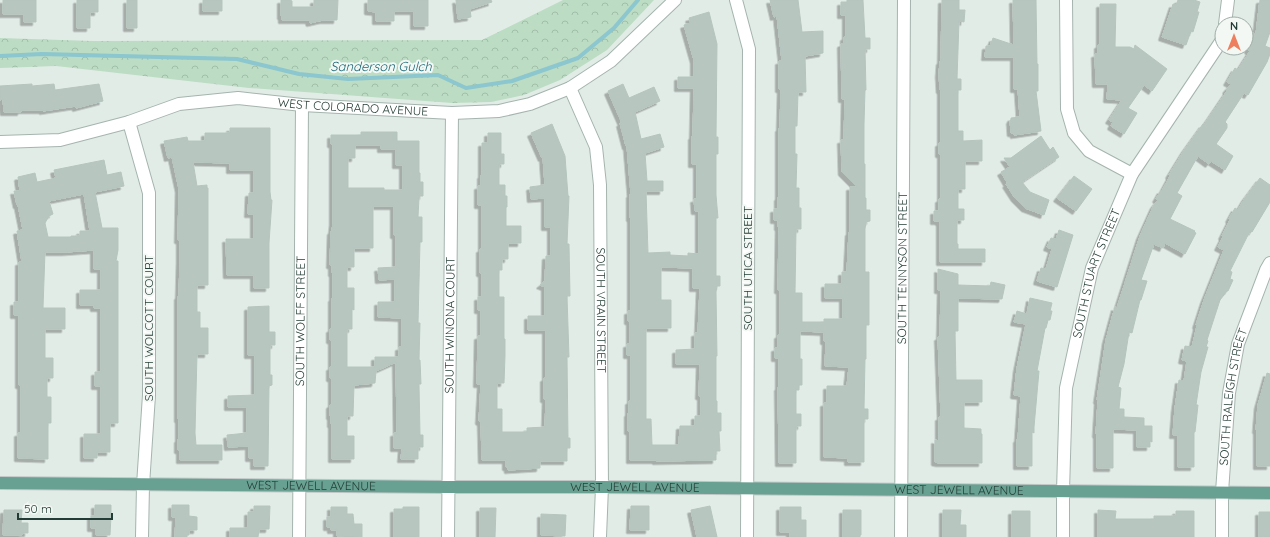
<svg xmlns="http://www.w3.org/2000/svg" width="1270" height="537" font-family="Quicksand,sans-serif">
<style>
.park{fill:url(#park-crowns)}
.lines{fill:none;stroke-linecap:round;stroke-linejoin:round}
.stream{stroke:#8cc6cf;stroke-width:4}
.building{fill:#b7c7c0;stroke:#b5c5be;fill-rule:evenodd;filter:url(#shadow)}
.minor-casing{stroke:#a5b4ae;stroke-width:14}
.major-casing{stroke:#c1c8c6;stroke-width:14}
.minor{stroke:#fff;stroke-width:12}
.major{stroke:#68a091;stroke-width:12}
.labels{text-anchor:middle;stroke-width:4;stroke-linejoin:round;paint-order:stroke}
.street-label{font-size:12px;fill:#233c35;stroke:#f3f8f5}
.water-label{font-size:13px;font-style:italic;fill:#1e6a77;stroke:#f3f8f5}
</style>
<defs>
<pattern id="park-crowns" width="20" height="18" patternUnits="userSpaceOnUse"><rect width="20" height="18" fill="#bcdcc4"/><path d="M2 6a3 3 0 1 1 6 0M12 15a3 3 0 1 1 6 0" fill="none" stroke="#a1bea9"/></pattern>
<filter id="shadow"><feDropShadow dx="-3.5" dy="3.5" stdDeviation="0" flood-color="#0004"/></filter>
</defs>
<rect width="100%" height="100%" fill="#e2ece7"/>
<path class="park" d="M563,0H654L607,50L560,80L524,95L491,102L452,103L249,88L56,66L0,68V38L93,41L482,40Z"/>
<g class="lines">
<path class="stream" d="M0,56L42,54L237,59L299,74L348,79L438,75L466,88L512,81L578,58L614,28L638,0"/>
</g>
<path class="building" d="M3,0H36V22H24V14H3Z
M77,0H98V12H90V28H77Z
M127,0H137V28H127Z
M203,0H222V11H203Z
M281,0H290L292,1V7H314V0H338L337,20H323L310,23L309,20H282V16H281Z
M368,0H428V26H414V11H394V21H376V12L368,11Z
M456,0H491L492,2L470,9L471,17L458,19Z
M770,0H798L802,32L823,31V53L805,56L806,92H798L797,126H795V154H797L796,188H799V208H801V229H796L795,293H802V322H824V319H843V298H825V284H842V272H847L849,232H850V187H857L842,172L841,140H844L845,99H842L841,44L844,43V37H846V15H841V2H847V0H863L865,38H870V49H865L866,90H865L864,124V164H865V198H866V210H870V221L866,222L865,229V272H869V325H866V359H865L864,409H868V419H864V462H848V458L824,457V403H827V386H847L849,367L825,366L826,341H824V332L800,331V359H802V385H799V390H796V414H801V426H796V463H779L778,387H779V358H775V348H778V335H780V290H778L779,227H778V220H774V209H778V197H779V128H780L781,89H779V61H782L777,16L774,17Z
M942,0H959V10H965L964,22L959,21L957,79H961V90H958V131H963V141L982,140V161H965V189H958V209H964V220H957V244H958V249H985V262H940V222H939V221H934V211H939V199H941V154H939V143H941V90H940L939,74L940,61H941Z
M1013,0H1036L1037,64H1038V91H1036L1041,131L1014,135V133H1011L1010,120H1011V118L1020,117L1018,89H1014V57H985L986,46H990L993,38L1014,45Z
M1178,0H1194L1200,2L1197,12H1199L1193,32L1191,31L1186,45L1162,37L1173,4L1176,5Z
M1260,0H1270V32L1265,46L1270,48V54L1267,62L1248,95L1244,93L1225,122L1227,124V128L1216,144L1233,156L1225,170L1211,161L1209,164L1198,156L1177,193L1182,196L1170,219L1195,231L1194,232L1196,233L1185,254L1165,243L1163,248L1154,244L1141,280L1147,281L1141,300H1140L1132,333L1129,332L1124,364L1118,387L1121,388L1119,409H1124V417L1144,418V426H1152V442L1150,441V447H1137V430L1113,429V468H1097V435L1096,434L1098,401L1097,400L1106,340L1115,307L1117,308L1140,236L1154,205L1158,200L1156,199L1161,190L1162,191L1170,176L1169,175L1185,149L1203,124L1204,125L1227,91L1226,90L1231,84L1227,82L1235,68L1238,70L1250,51L1248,50L1253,33L1256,34Z
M1100,4H1116L1115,47H1130L1134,49L1135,45L1167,69L1152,91L1144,85L1128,108L1137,113L1124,134L1111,126L1113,122L1109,120L1122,100L1107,99L1108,84H1096L1095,54H1098V45H1100Z
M709,12L717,44L716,137H718V154H716V195L718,218H716V276H720V286H717L716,292L717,356H716V401H717V413H721V431H719L720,451H716V460L656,461V460H630V431H628V413H629V401H631V355H627V344H630V321H628V311H631V218H630V194H631L627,146H626L620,123H622L608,91L623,84L629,98L654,87L660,101L635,112L641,139L660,134L664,147L645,153L647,181H663V191H646L648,253L670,252V255L688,256V253L699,254V211H695L694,199H697V164H692V136H693L694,88H678V77H694V60L684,25L691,23L689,18ZM661,267L693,268V288H700L698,333H695V349L676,350V364H700L699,396H701V416H695V426H680L679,445H652L651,419H646V328H671V300H661Z
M32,84V86L54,84L55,90L99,84L103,101L76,108V106L43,111V110H21V112H4L3,99L0,100V86Z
M552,124L565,156L568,196H569L567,244H569L570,296H567L569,357H567L568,438H570V448H567V461H540V468L508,470V467H506V460H482L481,422L479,421L481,384H477L478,336H481V310H478V297H482V273H480V249H482V205H478V186H481V175H482V143H488V133H501V154H504V164H499V185H505V196H507V207H506V226H521V243H508V259H502V270H499V297H504V339H505V356L504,383H498L497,384V409H502V432H527V428L545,427L546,399H544V378H546V330H528V316H545V287L540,285L545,281L546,256H551V227H545V198L531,199L530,187L545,185L543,157L542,158L531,133Z
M230,128H270V192L271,200H272L269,243V288H254V275H227L226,239H254V214H248L249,193H254V170H230V163L193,162L197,186L207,185V188H208V285H197V312H200V328H208V354H197L195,433L196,445H222V460H180V450H178V439H179V419H178V296H179L180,260V240H178L179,189L172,157L168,158L164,141L187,137L188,141H205V133H230Z
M361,132H397V141H419V173H420V182H423V196H420L419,198L418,217H422V242H420L418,323H420L419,360H420L421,384H419L420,435H423V447H418V459H401L402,448H394V433H397L396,362L376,371L375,383L354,385L353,416H347V436H354V459H332V424H331V416H330V405L332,404V378H330V367H332V340H330V329H332V298H333V273H332V265H330L331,231H332L333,222V144H331V135H361ZM355,145H381V149H396V165H403V190H384V188H348V158H355ZM373,206H394V235H396V267L378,268L379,280L395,279V302H378V317L402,318V347H399V357H375V367H347V329H352V309L354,310V288H347V267H354V248H373Z
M1041,136L1050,150L1053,147L1059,157L1022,182L1030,192L1049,200L1044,215L1025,208L1015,198L1006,184H1008L1001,172L1010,167L1004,158H1011Z
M104,160L107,175L121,172L124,186L95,192L102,228H118V250L116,261H118V423H110V452H97V458H84V434H101V386H95V372H101V308H94V305H80V290H101V269H94V250L66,252H45L43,308H65V329H45V358H53V378H47V397H51V423H48V459L18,458V433H21V385H19V315H14V302H19V262H22L17,231L23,230L18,205H17L14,191H20L18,177L35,173L37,182L56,178L54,170ZM84,194L90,231H80V236H71V237H48L45,223L49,216L53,214L49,201Z
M1074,176L1092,189L1076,211L1057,198Z
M1260,178L1270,185V202L1252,232L1250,231L1230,271L1232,272L1230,279L1233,280L1228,291H1227L1220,300L1207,340L1208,341L1206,347H1208L1201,372L1196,405H1198L1195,432H1194V467H1178V435H1173L1175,408L1179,380L1184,381L1187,361L1182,360L1185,346L1192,347L1197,326L1196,325L1204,300L1224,250L1218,247L1223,237L1222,236L1230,220L1229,219L1235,208L1238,210L1245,198Z
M1059,230L1073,235L1057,287L1037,281L1041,268L1046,269L1052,249L1047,247L1051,238L1056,239Z
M938,269L958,274V285L990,286L991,282L1005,285L1002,299L958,298V331H955L956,380H982V402H964V428L981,429V434H982V463H939L935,462V440L939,441V417H941L938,337H940L941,290H938Z
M1030,298L1052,303L1050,311H1052L1050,320H1048L1046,328H1045L1037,371H1039L1034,427V433L1032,432V466H1017V439H1018L1021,396L1014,395L1017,368L1026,324L1014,322L1017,311L1027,314Z
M269,306V332H275V345H270V375H272V385L269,386L268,466H254V458H249V446L228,447L227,435L247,433V407H228V396L255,395V355H248V307Z
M1267,373L1270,374V466H1257V430H1256L1258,405Z
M95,505H111V516L110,535H96V528H91V516H95Z
M172,505H189V516L197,517V530H189V535H187V537H175L176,517H172Z
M254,506H270L269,529H259L258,537H230V528H248V512H254Z
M631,506H649V530H630Z
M710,506L717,537H697L691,510Z
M331,507H347V514H353L354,524H362V537L337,536V530H331V527H327V517H331Z
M403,507H419V537H394V509H403Z
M780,507H801V520H806V537H790V532H780Z
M480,508H496L495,537H480Z
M4,510H22L21,523H28V533H22V535H3Z
M843,510H861V535H860V537H843Z
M943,510H961L960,525H966V537H943Z
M1098,510L1116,511L1115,519H1154V516H1176V511H1194V537H1098Z
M1012,511H1030V537H1012Z
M1259,512H1270V537H1259Z
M541,514L566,515L565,536L541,535Z"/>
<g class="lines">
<defs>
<g id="minor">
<path d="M736,0L749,49L747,537"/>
<path d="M1066,0L1067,109L1074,133L1089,151L1132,174"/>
<path d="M1225,24L1228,0"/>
<path id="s1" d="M570,88L596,147L600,185L602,487L600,537"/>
<path d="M129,122L149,193V395L143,485L142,537"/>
<path id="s2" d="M0,142L60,140L129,122L179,104L238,98L302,105L452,113L499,111L530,104L570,88L611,61L675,0"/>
<path id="s3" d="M299,537L302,105"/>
<path id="s4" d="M448,537L452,113"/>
<path id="s5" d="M901,537L904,0"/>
<path id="s6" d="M1063,537V491L1066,388L1092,268L1132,174L1222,40"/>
<path id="s7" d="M1222,537V492L1229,393L1238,344L1266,270L1270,263"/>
</g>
<g id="major">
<path id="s8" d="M0,483L448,487H602L1270,493"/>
</g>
</defs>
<use href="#minor" class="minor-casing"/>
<use href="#major" class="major-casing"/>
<use href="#minor" class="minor"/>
<use href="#major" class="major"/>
</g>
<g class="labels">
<g class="street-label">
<text dy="4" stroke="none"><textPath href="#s2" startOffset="359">WEST COLORADO AVENUE</textPath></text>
<text transform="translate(748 268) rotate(-90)" y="4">SOUTH UTICA STREET</text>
<text dy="4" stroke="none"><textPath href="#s5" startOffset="269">SOUTH TENNYSON STREET</textPath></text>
<text dy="4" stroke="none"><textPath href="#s6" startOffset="268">SOUTH STUART STREET</textPath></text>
<text dy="4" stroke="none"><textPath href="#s1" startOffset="228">SOUTH VRAIN STREET</textPath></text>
<text dy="4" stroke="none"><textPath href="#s3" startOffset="216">SOUTH WOLFF STREET</textPath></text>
<text dy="4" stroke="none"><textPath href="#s4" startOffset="212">SOUTH WINONA COURT</textPath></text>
<text transform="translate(149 328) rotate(-90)" y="4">SOUTH WOLCOTT COURT</text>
<text dy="4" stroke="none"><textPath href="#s7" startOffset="141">SOUTH RALEIGH STREET</textPath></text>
<text dy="4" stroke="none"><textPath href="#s8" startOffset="311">WEST JEWELL AVENUE</textPath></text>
<text dy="4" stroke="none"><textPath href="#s8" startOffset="635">WEST JEWELL AVENUE</textPath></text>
<text dy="4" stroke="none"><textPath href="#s8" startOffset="959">WEST JEWELL AVENUE</textPath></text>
</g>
<g class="water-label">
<text x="381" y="71">Sanderson Gulch</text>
</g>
</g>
<g transform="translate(1234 36)"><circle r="19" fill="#f3f8f5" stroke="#a0ada8"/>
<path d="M0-3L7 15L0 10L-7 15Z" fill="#ee7f5e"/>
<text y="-6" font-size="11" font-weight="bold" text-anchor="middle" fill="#233c35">N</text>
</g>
<path d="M18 513v6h94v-6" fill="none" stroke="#233c35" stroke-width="2"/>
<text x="24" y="513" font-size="12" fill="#233c35" stroke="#f3f8f5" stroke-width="3" paint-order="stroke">50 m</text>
</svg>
